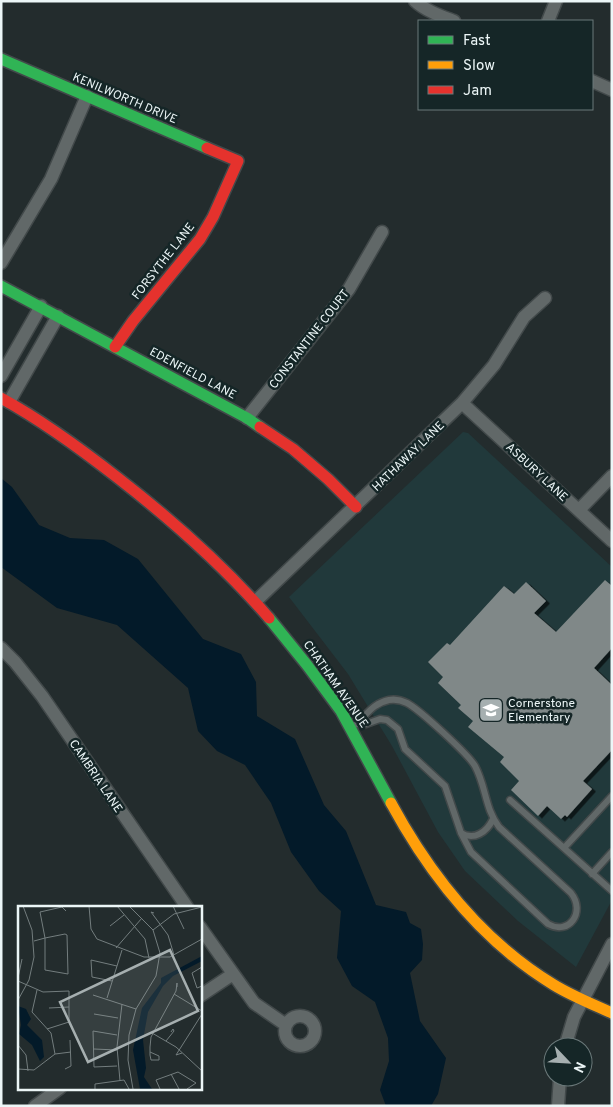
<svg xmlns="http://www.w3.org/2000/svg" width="613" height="1107" font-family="Overpass,sans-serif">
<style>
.built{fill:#21393b}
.water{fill:#031a29}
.building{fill:#808888;filter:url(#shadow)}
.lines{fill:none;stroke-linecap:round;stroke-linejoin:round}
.lane-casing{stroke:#42494a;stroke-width:9}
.street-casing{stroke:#42494a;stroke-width:15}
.fast-casing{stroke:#42494a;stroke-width:14}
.slow-casing{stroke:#42494a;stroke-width:14}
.jam-casing{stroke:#42494a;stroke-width:14}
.lane{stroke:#616868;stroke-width:6}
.street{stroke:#616868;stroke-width:12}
.fast{stroke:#30b455;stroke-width:11}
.slow{stroke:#ff9f0a;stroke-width:11}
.jam{stroke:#e5322d;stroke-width:11}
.labels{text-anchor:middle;stroke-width:5;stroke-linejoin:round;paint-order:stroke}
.street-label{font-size:12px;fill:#ecf6f7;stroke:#152627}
.poi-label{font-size:12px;fill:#ecf6f7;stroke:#152627;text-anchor:start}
.inset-road{fill:none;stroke:#737d7e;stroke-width:1}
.view{fill:#a6afb0;fill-opacity:0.15;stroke:#a6afb0;stroke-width:2.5}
.inset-edge{fill:none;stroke:#ecf6f7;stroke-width:2.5}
</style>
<defs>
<filter id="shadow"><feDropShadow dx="4" dy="2.5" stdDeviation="0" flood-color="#0009"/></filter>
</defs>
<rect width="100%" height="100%" fill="#232c2d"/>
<path class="built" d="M463,432L468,433L612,567V900L576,967L518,921L465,871L438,832L392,746L348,674L289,597Z"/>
<path class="water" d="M1,478L12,487L39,525L70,538L104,540L138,559L203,639L241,654L256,682L257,716L295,739L324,805L346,831L376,905L406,912L410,923L421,929L423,944L422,960L410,973L420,1021L446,1058L438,1094L431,1106H386L380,1090L389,1061L388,1038L375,1002L352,986L337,958L341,911L319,891L291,852L271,803L245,765L217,751L198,731L188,688L117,625L57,608L1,567Z"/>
<path class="building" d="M605,580L612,586V648L594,668L612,685V750L583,781L592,789L567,817L565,815L561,819L547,806L538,816L511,790L519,781L500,762L504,757L468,727L473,721L458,708L461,705L438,683L443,677L428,662L447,643L450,645L504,586L514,594L526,582L546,601L534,613L556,632Z"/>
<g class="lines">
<defs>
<path id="lane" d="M352,727C365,719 370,704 389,700C395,699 401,700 407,703C420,710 468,754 475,766C486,786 485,809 499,827L571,893C586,912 569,936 548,924L471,852L461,833L445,786L405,749L398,729L387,720L380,719L366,724H357
M510,800L612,891
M461,833C474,841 487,832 493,819
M564,848L612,796
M592,874L612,852"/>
<path id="street" d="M415,1C426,11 441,16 454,21
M548,21L556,1
M592,81L612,90
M1,263L51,179L87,96
M1,376L41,306
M9,402L58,316
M462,403L612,541
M247,418L349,289L382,232
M579,510L612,476
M256,601L462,403L494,365L524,317L545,298
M1,648L15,662L42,696L187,907
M200,927L254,1003L286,1025
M200,996L233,974
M285 1031a15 15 0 1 1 30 0a15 15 0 1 1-30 0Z
M565,1047L574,1017L612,944
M35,1106L60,1088
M558,1106L560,1077"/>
<path id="fast" d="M1,59L207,148
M1,286L247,418L260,427
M269,618L307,665L341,711L391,803"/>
<path id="slow" d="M391,803C430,875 483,942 554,985C572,996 592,1004 612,1013"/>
<path id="jam" d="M115,347L133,321L200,239L213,217L238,161L207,148
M1,398C43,421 81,449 118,478C172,520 224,566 269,618
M260,427L293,449L328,479L356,507"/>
</defs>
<use href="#lane" class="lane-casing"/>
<use href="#street" class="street-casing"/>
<use href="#fast" class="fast-casing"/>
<use href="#slow" class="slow-casing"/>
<use href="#jam" class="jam-casing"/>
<use href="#lane" class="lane"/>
<use href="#street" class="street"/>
<use href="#fast" class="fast"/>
<use href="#slow" class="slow"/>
<use href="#jam" class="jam"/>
</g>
<defs>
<symbol id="school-square" viewBox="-11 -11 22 22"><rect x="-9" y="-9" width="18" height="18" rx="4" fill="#a6afb0" stroke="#152627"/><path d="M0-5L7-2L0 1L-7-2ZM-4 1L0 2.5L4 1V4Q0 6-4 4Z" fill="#fff"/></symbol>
</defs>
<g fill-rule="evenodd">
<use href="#school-square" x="477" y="696" width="28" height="28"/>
</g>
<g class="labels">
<g class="street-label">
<text transform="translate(125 98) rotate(23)" y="4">KENILWORTH DRIVE</text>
<text transform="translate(163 261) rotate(-52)" y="4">FORSYTHE LANE</text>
<text transform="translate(309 339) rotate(-52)" y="4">CONSTANTINE COURT</text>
<text transform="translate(193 373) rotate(28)" y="4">EDENFIELD LANE</text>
<text transform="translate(408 456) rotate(-44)" y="4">HATHAWAY LANE</text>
<text transform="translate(537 472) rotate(43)" y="4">ASBURY LANE</text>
<text transform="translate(336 684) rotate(55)" y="4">CHATHAM AVENUE</text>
<text transform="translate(96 776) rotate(56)" y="4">CAMBRIA LANE</text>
</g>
<g class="poi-label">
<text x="508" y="707">Cornerstone<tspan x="508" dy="14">Elementary</tspan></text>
</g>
</g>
<g transform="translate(18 906)">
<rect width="184" height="184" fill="#232c2d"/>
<path d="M184,50V55L155,70L145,80L130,106L125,134L128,162L126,171L134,183H122L115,144L124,102L143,77V72ZM0,100L8,103L13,113L9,119L24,134L26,151L22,155L14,139L1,128L3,119Z" fill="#031a29"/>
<path class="inset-road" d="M71,0L73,23L79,33L126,51H152L184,33M99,0L127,33L131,52M111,0L135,24L142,47L138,70L118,103L111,129L110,154L115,183M155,0L166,23M136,7L133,6L150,29L156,49M92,20L106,9M135,24L156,8L184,1M16,35L27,32L47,28L49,29L50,68L27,64V32L22,6L44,1L48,5M98,42L124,12M184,61L174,67L179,82L184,80M0,72L4,53M0,75L25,86L51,85V116L29,123M94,75L74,71L73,54L99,60M19,84L14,106L33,127L37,148M156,88L184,105M75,89L118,103M89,92L104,44M0,94L11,74L16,51L14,24L5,0M31,102L51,101M76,108L100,112M134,127L158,141L184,165M148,135L156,125L155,123L153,126M0,139L8,149L10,165M76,143L99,144M132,146L141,150V154H133L132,149V141L133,131L158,85L159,77V81M164,147L158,149L184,108M99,160L76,161L75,125L99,129M0,163L16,164L37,148L53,146M47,163L53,160L52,134M153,168L161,183M102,175L99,141L104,98M77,183V178L106,174L111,183M142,183L138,174L160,166L178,177L169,183"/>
<path class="view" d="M152,44L180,105L70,156L42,96Z"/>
<rect width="184" height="184" class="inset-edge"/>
</g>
<rect width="613" height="1107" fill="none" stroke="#ecf6f7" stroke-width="5"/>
<rect x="418" y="20" width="175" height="90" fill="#152627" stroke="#6b797a"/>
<rect x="428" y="36" width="25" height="8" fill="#30b455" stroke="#6b797a"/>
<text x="463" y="45" font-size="15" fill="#ecf6f7">Fast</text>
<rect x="428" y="61" width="25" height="8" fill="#ff9f0a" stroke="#6b797a"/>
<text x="463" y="70" font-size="15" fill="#ecf6f7">Slow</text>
<rect x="428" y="86" width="25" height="8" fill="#e5322d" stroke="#6b797a"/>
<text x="463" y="95" font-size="15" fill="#ecf6f7">Jam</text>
<g transform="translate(568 1062) rotate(115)"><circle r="24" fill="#152627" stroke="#6b797a"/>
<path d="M0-4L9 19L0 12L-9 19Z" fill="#a6afb0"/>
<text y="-8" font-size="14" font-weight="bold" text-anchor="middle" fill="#ecf6f7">N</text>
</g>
</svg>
